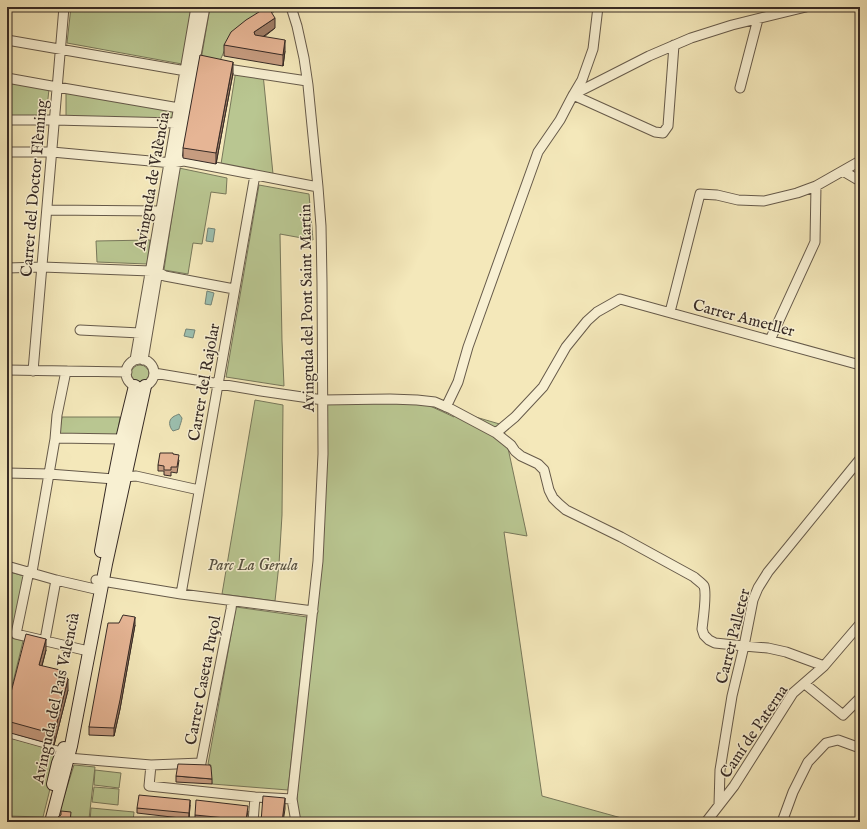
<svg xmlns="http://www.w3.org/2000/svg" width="867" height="829" font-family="'IM FELL English',serif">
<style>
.green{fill:#b9c691;stroke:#78785b}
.water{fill:#9cc0b0;stroke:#738478}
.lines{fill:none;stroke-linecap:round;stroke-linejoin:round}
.lane-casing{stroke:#665a4a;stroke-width:6}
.street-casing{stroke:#665a4a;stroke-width:11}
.secondary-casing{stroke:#362a25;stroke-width:14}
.lane{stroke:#f8f0d2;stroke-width:4.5}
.street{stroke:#f8f0d2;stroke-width:9}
.secondary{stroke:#f8f0d2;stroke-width:12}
.wall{fill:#c69c80;stroke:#362a25}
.shaded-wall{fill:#a17f68;stroke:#362a25}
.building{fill:#e6b595;stroke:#362a25}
.labels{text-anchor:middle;stroke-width:3;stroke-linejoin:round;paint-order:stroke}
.street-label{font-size:16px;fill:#362a25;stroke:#f8f0d2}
.park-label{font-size:16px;font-style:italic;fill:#575140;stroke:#f8f0d2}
</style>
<rect width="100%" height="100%" fill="#f4e8ba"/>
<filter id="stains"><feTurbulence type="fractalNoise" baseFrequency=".005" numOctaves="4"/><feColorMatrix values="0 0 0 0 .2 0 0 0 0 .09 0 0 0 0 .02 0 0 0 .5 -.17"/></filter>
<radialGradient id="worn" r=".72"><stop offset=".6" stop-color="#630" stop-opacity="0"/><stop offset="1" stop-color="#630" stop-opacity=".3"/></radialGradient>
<path class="green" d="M71,7H194L182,64L67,43Z
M210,7H282L242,31L226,47L219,63L201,60Z
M236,70L263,74L273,174L221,164Z
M7,82L49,89L46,117L7,116Z
M66,93L173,110L172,120L66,117Z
M179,168L227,178L226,194L211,192L202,244L193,243L188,274L164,270Z
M259,185L309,194L313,240L280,234L282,341L284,386L226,377Z
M150,240L147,264L97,262L96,241Z
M131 374a9 9 0 1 1 18 0a9 9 0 1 1-18 0Z
M255,400L283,405L282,515L279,564L275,601L222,594Z
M323,400H417L454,417L455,411L503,425L527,536L504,532L542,796L636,822H295L313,611Z
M62,417H120L117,437L59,434Z
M7,571L24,576L11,638L23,641L7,707Z
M236,607L307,617L288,790L212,784L211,772L210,771L211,765L208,764Z
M7,737L58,751L49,793L43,817L7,816Z
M74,765L95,767L89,819L58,816Z
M95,770L121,773L119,788L94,785Z
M94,787L119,789L118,805L92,802Z
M91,808L134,812L133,822H90Z"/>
<path class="water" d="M208,228L215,229L213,242L206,241Z
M207,291L214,293L211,305L205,304Z
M186,329L195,330L193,338L184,336Z
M179,414L182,418C182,420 179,428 179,429L173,431C169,427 168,420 173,417C174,416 177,415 179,414Z"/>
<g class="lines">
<defs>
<path id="lane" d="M13,734L12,736L62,750"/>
<path id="street" d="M291,7L297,26L304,58L308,85L318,187L321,226L322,282L323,454L318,561L292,799L296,822
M7,40L186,71L191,73
M221,68L307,81
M7,78L57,87L179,108
M740,88L758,19
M574,94L592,85L649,56L691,38L732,25L806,7
M573,95L655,132L663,133L668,126L674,45
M7,120H54L176,123
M7,152H52L172,163L184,161L318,187
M843,171L860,181
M47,210L161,211
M7,268L42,267L151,271L158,272L165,276L234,289
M670,312L700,194L717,195L738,200L764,201L797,193L816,186L860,161
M80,330L140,333
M770,340L815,242L816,186
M126 373a14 14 0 1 1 28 0a14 14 0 1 1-28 0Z
M135,360L196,7
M143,360L176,163L205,7
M7,370L127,372
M33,371L64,7
M154,373L261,391L323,400L390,399L417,400L435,402L451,409L496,433L511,445L515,451L521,456L538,464L544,470L549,490L553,498L559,504L566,510L621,537L694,577C697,580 702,583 704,586C707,594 703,620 702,629L704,635L709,640L715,643L744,646L768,648L786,652L824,666
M446,407L458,382L468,347L538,152L560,120L572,97L582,80L593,49L598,7
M496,433L515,417L543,387L566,347L587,321L597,312L620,299L860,365
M55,438L122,439
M7,473L49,474L114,479L125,477L136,476L199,490
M7,566L56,580L95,589
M29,571L16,634L84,650
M32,572L55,439L57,415L66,371
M96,580L181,594L313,611
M181,594L255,175
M45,640L56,580
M805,684L843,715L860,698
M68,758L151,765L201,763L231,609L232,601
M151,765L149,786L255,797L292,799
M719,805L720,770L732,696L744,646L753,600L758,588L768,572L860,459
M253,822L255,797
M706,822L734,786L793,693L824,666L860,624
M782,822L793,792L808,762L826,743L838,740L860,748"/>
<path id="secondary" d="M101,551L114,479L122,439L135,386
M53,784L58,763L64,748
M51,822L71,746L106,564L145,386"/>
</defs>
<use href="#lane" class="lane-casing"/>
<use href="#street" class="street-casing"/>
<use href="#secondary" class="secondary-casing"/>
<use href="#lane" class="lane"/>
<use href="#street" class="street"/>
<use href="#secondary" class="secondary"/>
</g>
<path class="wall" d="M275,28L264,37L285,51L283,66L224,56V45Z
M233,73L216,164L183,158V148Z
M173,454L179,460L177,473L171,472V476L164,475V471H158V465Z
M135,625L120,709L114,736L89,735V727Z
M46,650L42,666L68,690L54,745L7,732V708Z
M176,776L212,779V784L176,782Z
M190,805L189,819L137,813V808Z
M248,811L246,822H212L195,820V815Z
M58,817H71V822H58Z"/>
<path class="shaded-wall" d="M275,18V28L254,43V32Z
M285,40V51L283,66V55Z
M233,62V73L216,164V153Z
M135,617V625L120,709L114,736V728Z
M46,639V650L39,676V665Z
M68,679V690L54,745V734Z
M285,798V809L283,822H282Z
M190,800V805L189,819V813Z"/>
<path class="building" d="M267,7H268L275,18L254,32L255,35L285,40L283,55L224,45L231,32L246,20Z
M200,55L233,62L216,153L183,148Z
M160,453H173V454L179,455L177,467H171V470H164V466L158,465Z
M123,615L135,617L120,700L114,728L89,727L108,623H119Z
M26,634L46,639L39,665L60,670L68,679L54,734L7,721V708Z
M178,764L210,765L211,767L212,779L176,776Z
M139,795L190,800L189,813L137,808Z
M263,796L285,798L282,822H261Z
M196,800L248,806L246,820L195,815Z
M61,811L71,812L70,822H60V820L58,817L61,815Z"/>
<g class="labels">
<g class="street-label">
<text transform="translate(151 181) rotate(-80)" y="6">Avinguda de València</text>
<text transform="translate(33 188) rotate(-85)" y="6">Carrer del Doctor Flèming</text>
<text transform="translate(306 308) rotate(-91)" y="6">Avinguda del Pont Saint Martin</text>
<text transform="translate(744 317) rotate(15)" y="6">Carrer Ametller</text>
<text transform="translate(203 382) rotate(-80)" y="6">Carrer del Rajolar</text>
<text transform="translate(732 636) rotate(-76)" y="6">Carrer Palleter</text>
<text transform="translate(202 680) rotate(-79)" y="6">Carrer Caseta Puçol</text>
<text transform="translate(55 698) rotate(-78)" y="6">Avinguda del País Valencià</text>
<text transform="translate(753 731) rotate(-56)" y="6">Camí de Paterna</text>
</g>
<g class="park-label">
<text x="253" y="570">Parc La Gerula</text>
</g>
</g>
<rect width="867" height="829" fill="none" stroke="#f4e8ba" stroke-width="24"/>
<rect x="8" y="8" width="851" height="813" fill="none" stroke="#362a25" stroke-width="2"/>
<rect x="12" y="12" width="843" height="805" fill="none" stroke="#362a25"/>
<rect width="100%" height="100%" filter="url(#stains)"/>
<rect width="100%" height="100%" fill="url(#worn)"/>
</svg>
